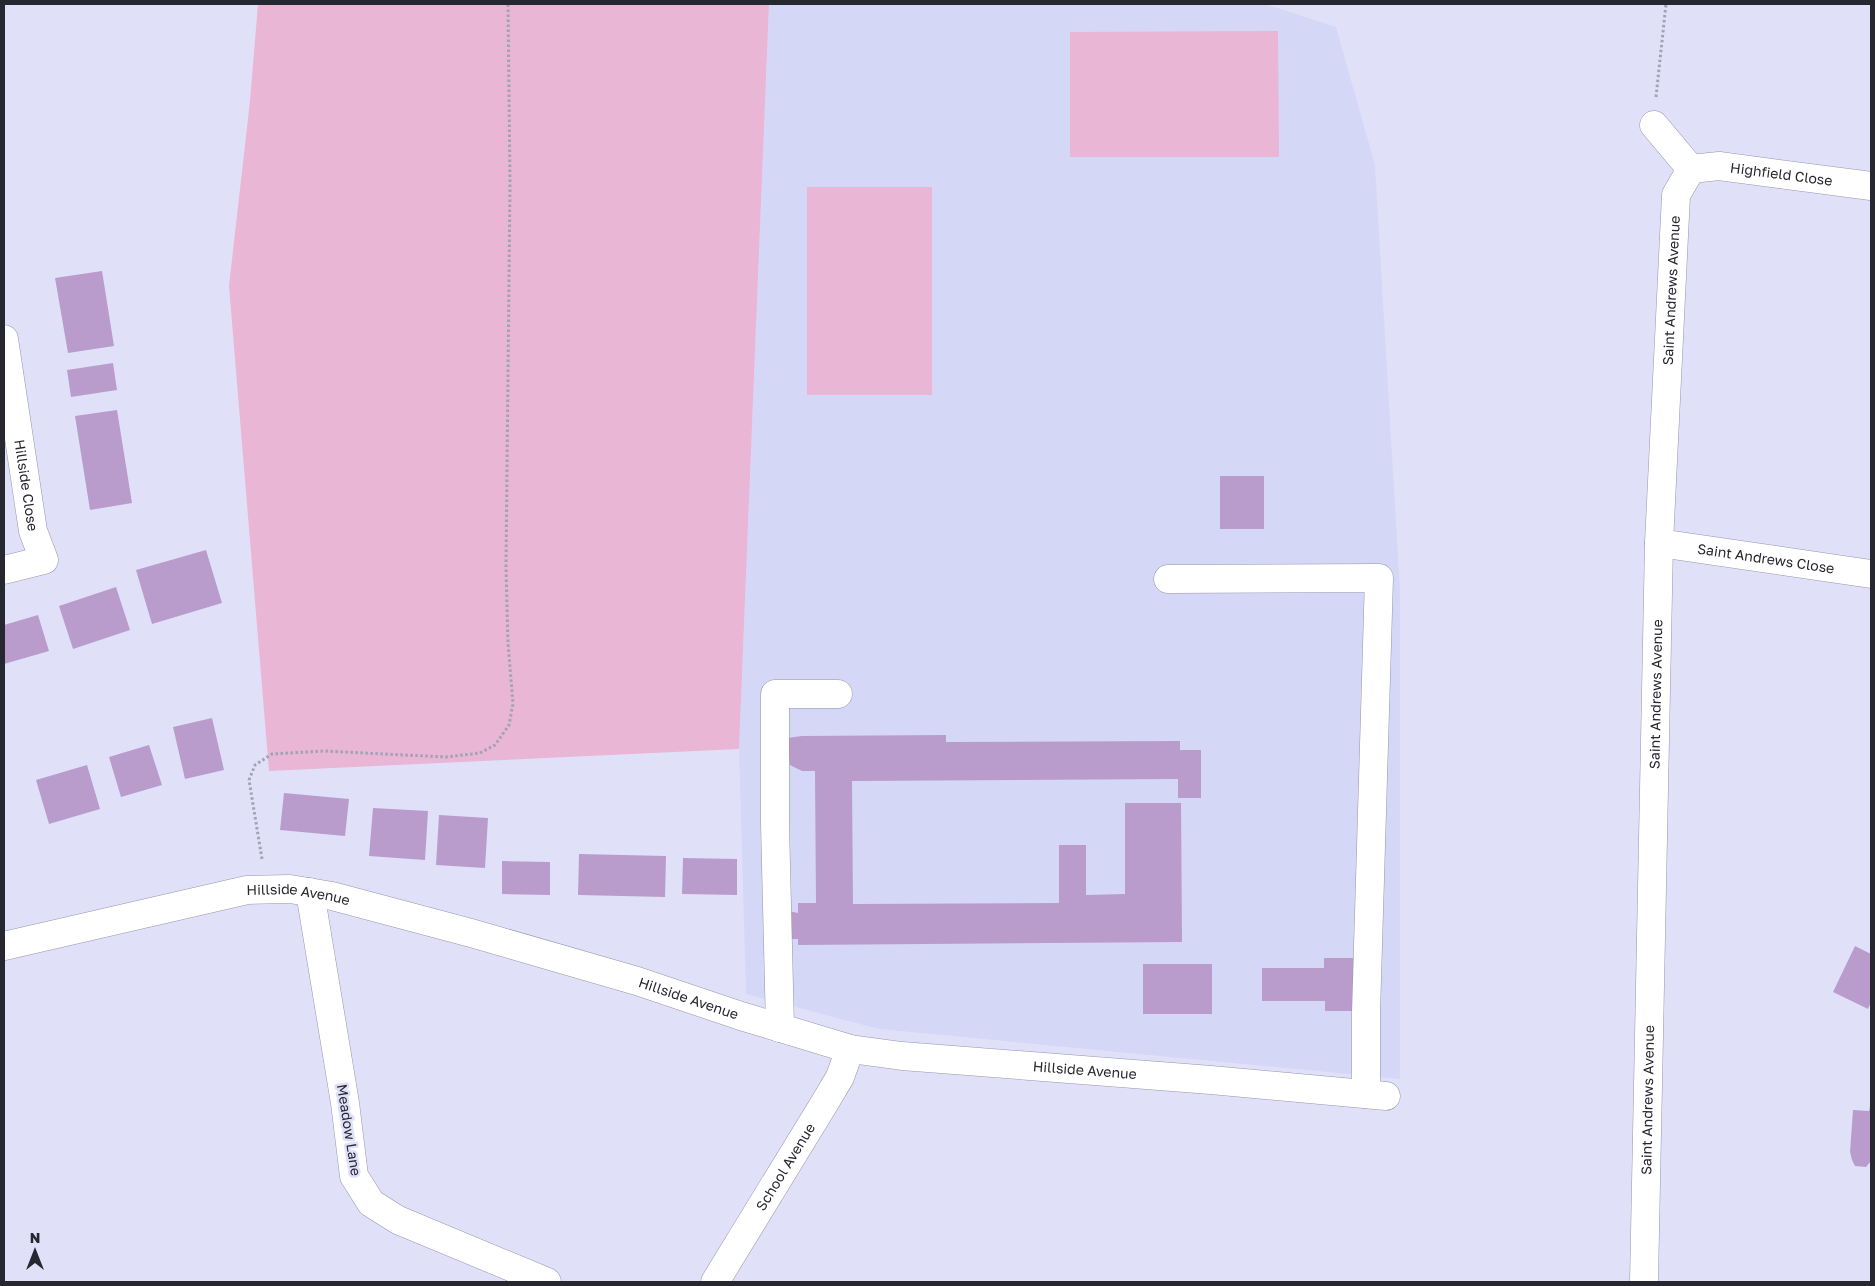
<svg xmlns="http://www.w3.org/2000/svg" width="1875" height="1286" font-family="'Golos Text',sans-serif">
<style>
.built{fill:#d5d7f6}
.green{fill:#e9b6d6}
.building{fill:#b99ccc}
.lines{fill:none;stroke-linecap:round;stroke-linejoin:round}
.minor-casing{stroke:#9496ac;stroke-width:29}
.path{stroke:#a2a2b5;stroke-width:3;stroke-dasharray:2.5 2.5;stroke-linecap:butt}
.minor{stroke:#fff;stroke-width:28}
.labels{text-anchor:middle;stroke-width:5;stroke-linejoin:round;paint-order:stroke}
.street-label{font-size:14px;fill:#272730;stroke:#e0e1f9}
</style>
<rect width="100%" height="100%" fill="#e0e1f9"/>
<path class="built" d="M769,4H1265L1336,27L1375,165L1400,590V1079L879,1029L746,994L739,749Z"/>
<path class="green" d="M258,4H769L739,749L269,771L229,286L250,101Z
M1278,31L1279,157H1070V32Z
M807,187H932V395H807Z"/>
<path class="building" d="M102,271L114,346L68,353L55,278Z
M113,363L117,390L71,397L67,370Z
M117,410L132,503L90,510L75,416Z
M1220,476H1264V529H1220Z
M206,550L222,603L152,624L136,570Z
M116,587L130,630L73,649L59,606Z
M38,615L49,651L4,664V625Z
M212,718L224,770L185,779L173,727Z
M946,735V742L1180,741V750H1201V798H1178V779L852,781L853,904L1059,903V845H1086V895L1125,894V803H1181L1182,942L798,945V939H789L788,911L798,913V903H816L815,771H802L790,765L787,738L802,736Z
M149,745L162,785L121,797L109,757Z
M87,765L100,809L49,824L36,780Z
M284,793L349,799L345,836L280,830Z
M373,808L428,811L425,860L369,856Z
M439,815L488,818L485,868L436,865Z
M579,854L666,856L665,897L578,895Z
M683,858L737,859V895L682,894Z
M502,861L550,862V895L502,894Z
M1855,946L1871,954V1002L1868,1009L1833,992Z
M1324,958H1361L1362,1011H1325V1001H1262V968H1324Z
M1143,964H1212V1014H1143Z
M1870,1106L1871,1161L1866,1167L1855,1166L1852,1160L1850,1152L1853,1110L1869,1111Z"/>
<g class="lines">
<defs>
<g id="minor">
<path id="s1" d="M1691,169L1719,166L1871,186"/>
<path id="s2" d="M4,339L33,531L44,560L4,570"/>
<path id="s3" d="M1659,543L1871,574"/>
<path d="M1168,579L1379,578L1366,1013V1094"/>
<path d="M310,892L345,1103L354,1176L371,1203L398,1220L547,1282"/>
<path id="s4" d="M4,946L247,890L290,889L332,896L471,933L637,981L741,1016L850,1049L902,1056L1211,1080L1386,1096"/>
<path d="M780,1028L775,824V694H838"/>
<path id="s5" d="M715,1282L827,1099L840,1077L850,1049"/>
<path id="s6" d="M1644,1282L1659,543L1676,195L1691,169L1654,125"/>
</g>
</defs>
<use href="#minor" class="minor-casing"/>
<path class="path" d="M1656,97L1666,4
M262,859L249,780L255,765L272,754L323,751L446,757L480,753L495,745L509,725L513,704L508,643L506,567L510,183L508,4"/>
<use href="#minor" class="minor"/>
</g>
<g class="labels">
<g class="street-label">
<text dy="5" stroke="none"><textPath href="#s1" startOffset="91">Highfield Close</textPath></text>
<text dy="5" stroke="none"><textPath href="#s6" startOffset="992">Saint Andrews Avenue</textPath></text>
<text dy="5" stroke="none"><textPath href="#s2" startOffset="148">Hillside Close</textPath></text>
<text dy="5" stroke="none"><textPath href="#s3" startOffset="108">Saint Andrews Close</textPath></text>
<text dy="5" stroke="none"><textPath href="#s6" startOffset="588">Saint Andrews Avenue</textPath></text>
<text dy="5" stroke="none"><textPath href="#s4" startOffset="301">Hillside Avenue</textPath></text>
<text dy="5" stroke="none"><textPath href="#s4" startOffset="706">Hillside Avenue</textPath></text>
<text dy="5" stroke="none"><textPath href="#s4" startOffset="1111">Hillside Avenue</textPath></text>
<text dy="5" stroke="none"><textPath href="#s6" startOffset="182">Saint Andrews Avenue</textPath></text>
<text transform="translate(349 1130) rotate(81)" y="5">Meadow Lane</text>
<text dy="5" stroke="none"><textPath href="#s5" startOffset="135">School Avenue</textPath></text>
</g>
</g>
<rect width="1875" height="1286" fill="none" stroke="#272730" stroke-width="10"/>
<g transform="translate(35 1251)" stroke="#e0e1f9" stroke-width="4" paint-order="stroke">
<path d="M0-4L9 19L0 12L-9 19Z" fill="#272730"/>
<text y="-8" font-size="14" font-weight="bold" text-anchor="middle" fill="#272730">N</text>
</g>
</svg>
